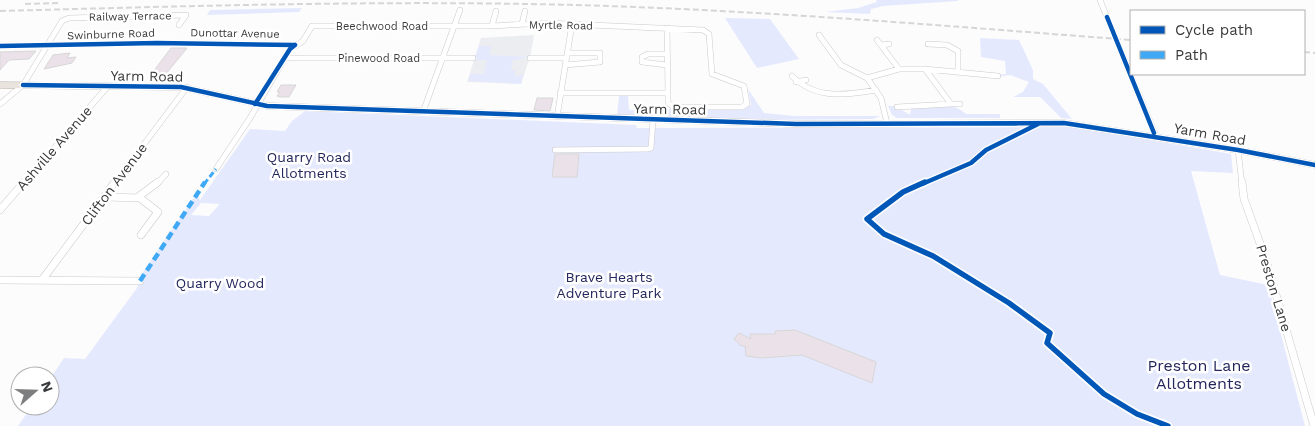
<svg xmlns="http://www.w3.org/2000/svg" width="1315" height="426" font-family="'Work Sans',sans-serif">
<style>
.built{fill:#ebedf1}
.green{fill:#e5e9fe;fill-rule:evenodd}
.building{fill:#ebe2e9;stroke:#d7d6d7}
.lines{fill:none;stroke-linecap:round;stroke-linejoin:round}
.minor-far1-casing{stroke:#cacacc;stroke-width:6}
.minor-casing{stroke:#cacacc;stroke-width:8}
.primary-casing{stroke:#b3a89f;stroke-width:1}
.minor-far1{stroke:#fff;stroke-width:5}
.minor{stroke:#fff;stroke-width:7}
.primary{fill:#e9e3de;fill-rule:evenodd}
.rail{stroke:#d6d6d7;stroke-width:2;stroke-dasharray:6 3;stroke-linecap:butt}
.quiet-far1{stroke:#3fa9f5;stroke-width:3;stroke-dasharray:6 3;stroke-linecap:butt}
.quiet{stroke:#3fa9f5;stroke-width:4.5;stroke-dasharray:8 4.5;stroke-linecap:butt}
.cycleway-far1-casing{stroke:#fff;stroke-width:7}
.cycleway-casing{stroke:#fff;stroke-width:9}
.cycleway-far1{stroke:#0057b8;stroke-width:4.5}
.cycleway{stroke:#0057b8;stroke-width:5.5}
.labels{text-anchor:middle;stroke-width:5;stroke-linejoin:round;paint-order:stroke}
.far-street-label{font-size:11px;fill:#393a3b;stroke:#fff}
.street-label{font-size:14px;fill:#393a3b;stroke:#fff}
.park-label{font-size:14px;fill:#23275c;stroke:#fff}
.near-park-label{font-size:16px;fill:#23275c;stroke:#fff}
</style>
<rect width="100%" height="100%" fill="#fcfcfd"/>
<path class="built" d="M534,35L530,57L521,84L467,82L481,38Z"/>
<path class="green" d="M876,0H958V1L883,6L871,9L870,14L825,12L858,8L877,2Z
M302,8L299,12L207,15L210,10Z
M725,18L770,19L799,59L757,68Z
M980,38L1019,40L1033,70V79L1043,84L1072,119L1061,118L1040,97H1013L1023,92L1029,82L1010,75L998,77V75L1006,74L1005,61L981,57Z
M479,46H491L489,55L529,57L513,60L511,70H515V76L523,75L521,84L469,81L470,74H484L487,60H474Z
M748,89L764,113L795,116H880L873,119L756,120L617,115L619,96H628L629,110H667L673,108L741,110L751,105Z
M888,106H895L910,115L911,109C931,106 950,100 966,114H1000V118H897L892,115Z
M305,111L636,125L637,128H658L1074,127L1231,154L1233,173L1191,171L1220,275L1268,285L1305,426H18L32,406H50V379L64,358L85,359L137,288L141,275L197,193L200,200L250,129L285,131L292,121ZM201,203L219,204V205L209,216L191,215Z"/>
<path class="building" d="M171,48H187L165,75L150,76Z
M36,51L29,59L9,60L0,70V52Z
M70,53L67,58L76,57L72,63L44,69L53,55Z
M281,85H296L289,97H279L277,96L280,92H277Z
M537,98H553L550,111L534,110Z
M555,154H579L577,177H552Z
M795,330L876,362L872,383L802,355L761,358L746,356L745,346H741L734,339L739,333L751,339L750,334H775V331Z"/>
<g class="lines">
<defs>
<path id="minor-far1" d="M1100,0L1156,136
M522,24L525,11
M492,26L496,11
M667,28L668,93
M819,35L841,65L867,78
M877,40L899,69
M928,44L947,45L958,51V72
M881,45L889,44
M0,46L157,43L295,45
M667,54H648L642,57V62L667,65
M284,58H473
M530,58H566
M565,65L600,62V53H567
M792,76C816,100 845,95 876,90
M796,82L806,80
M0,104L23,85L62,21L69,18L186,15L179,25
M951,104H960
M897,107L951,104L925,69
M423,112L460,10
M557,117L572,24
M887,123L881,98L867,78L899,69H925L998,76
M555,150L648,149L651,148L653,120
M1238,150L1242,184
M216,169L250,118L290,49L303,41L312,26H492L546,23L703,30L709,34L712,74L744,86L747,104L742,107H674L668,103V93H560
M23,184L108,86
M114,184L187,87
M157,184L166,174"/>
<path id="minor" d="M1242,182L1244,199L1266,260L1314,426
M105,197L140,198L158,212L141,235
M138,197L158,182
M0,210L24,182
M0,280L140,281
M42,280L115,182"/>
<path id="primary" d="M0,82L181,84L267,103L796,121L1064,120L1238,147L1315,162V168L1238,153L1064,126L796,127L267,109L181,90L0,88Z"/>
</defs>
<use href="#minor-far1" class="minor-far1-casing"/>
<use href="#minor" class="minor-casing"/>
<use href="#primary" class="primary-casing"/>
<use href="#minor-far1" class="minor-far1"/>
<use href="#minor" class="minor"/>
<use href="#primary" class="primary"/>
<path class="rail" d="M25,4L60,3
M0,11C191,6 383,0 575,5C760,10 946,26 1131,40
M1304,52L1315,53"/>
<path class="quiet-far1" d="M204,184L216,169"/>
<path class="quiet" d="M140,281L205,182"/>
<defs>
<path id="cycleway-far1" d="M1107,17L1154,133
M0,46L157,43L295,45
M23,85L181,87L267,106L796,124L1064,123L1238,150L1315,165
M255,104L290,49L295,45
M922,184L971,163L986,150L1038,124"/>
<path id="cycleway" d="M925,182L903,192L867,219L884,234L933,256L1009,303L1050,333L1047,343L1104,394L1137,414L1168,426"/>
</defs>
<use href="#cycleway-far1" class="cycleway-far1-casing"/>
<use href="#cycleway" class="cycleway-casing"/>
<use href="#cycleway-far1" class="cycleway-far1"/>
<use href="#cycleway" class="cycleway"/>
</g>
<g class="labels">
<g class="far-street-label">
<text transform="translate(130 16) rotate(-1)" y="4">Railway Terrace</text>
<text transform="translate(561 25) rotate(1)" y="4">Myrtle Road</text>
<text x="382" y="30">Beechwood Road</text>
<text transform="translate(235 33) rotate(1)" y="4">Dunottar Avenue</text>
<text transform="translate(111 34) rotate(-2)" y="4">Swinburne Road</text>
<text x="379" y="62">Pinewood Road</text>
</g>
<g class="street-label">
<text transform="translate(147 76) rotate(1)" y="5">Yarm Road</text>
<text transform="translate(670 109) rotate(1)" y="5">Yarm Road</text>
<text transform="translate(1210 134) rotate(10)" y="5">Yarm Road</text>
<text transform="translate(54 148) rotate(-49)" y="5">Ashville Avenue</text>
<text transform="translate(114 184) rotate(-53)" y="5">Clifton Avenue</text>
<text transform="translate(1274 288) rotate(73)" y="5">Preston Lane</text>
</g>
<g class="park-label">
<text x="309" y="162">Quarry Road<tspan x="309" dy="16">Allotments</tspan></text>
<text x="609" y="282">Brave Hearts<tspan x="609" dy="16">Adventure Park</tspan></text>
<text x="220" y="288">Quarry Wood</text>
</g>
<g class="near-park-label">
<text x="1199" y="371">Preston Lane<tspan x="1199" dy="18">Allotments</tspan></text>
</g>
</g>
<rect x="1130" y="10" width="175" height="65" fill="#ffffff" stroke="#b0b0b1"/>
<rect x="1140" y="26" width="25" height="8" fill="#0057b8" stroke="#b0b0b1"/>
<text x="1175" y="35" font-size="15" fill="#393a3b">Cycle path</text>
<rect x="1140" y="51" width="25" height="8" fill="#3fa9f5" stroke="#b0b0b1"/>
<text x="1175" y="60" font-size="15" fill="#393a3b">Path</text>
<g transform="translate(35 391) rotate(70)"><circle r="24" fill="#ffffff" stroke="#b0b0b1"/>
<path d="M0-4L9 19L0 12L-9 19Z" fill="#7d7e7f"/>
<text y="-8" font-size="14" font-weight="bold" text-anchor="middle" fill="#393a3b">N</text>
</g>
</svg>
